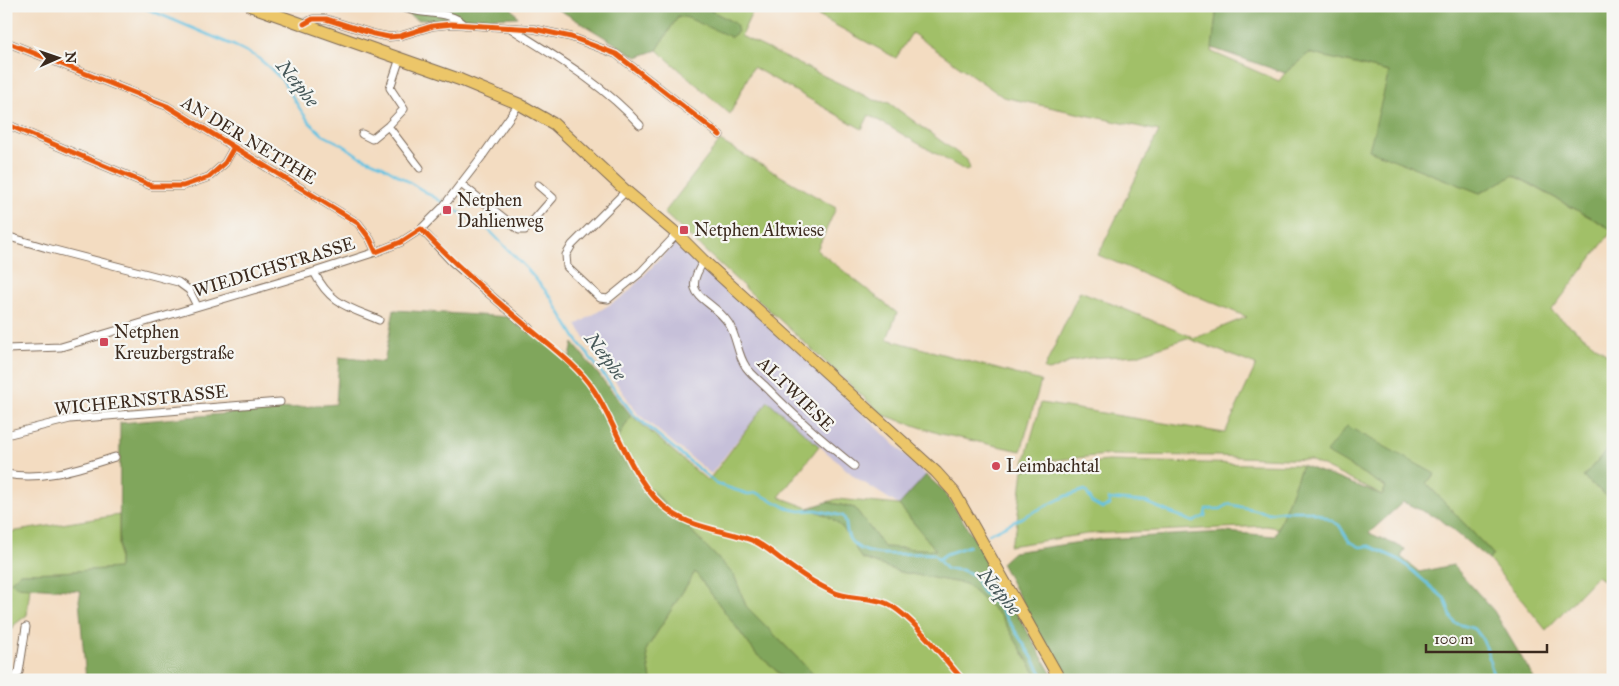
<svg xmlns="http://www.w3.org/2000/svg" width="1619" height="686" font-family="'IM FELL Great Primer',serif">
<style>
.industrial{fill:#c6c0d9}
.green{fill:#a1c068;stroke:#6e7543}
.forest{fill:#80a65c;stroke:#5e683d}
.lines{fill:none;stroke-linecap:round;stroke-linejoin:round}
.stream{stroke:#63c2e2;stroke-width:2.5}
.street-casing{stroke:#7b6857;stroke-width:9}
.primary-casing{stroke:#7b6857;stroke-width:13}
.street{stroke:#fff;stroke-width:7}
.primary{stroke:#ecc669;stroke-width:11}
.cycleway-casing{stroke:#f6f6f2;stroke-width:8}
.cycleway{stroke:#e8590c;stroke-width:5}
.poi-dot{fill:#d1495b;stroke:#f6f6f2;stroke-width:2}
.labels{text-anchor:middle;stroke-width:4.5;stroke-linejoin:round;paint-order:stroke}
.street-label{font-size:18px;fill:#3b2a1e;stroke:#f6f6f2}
.poi-label{font-size:18px;fill:#3b2a1e;stroke:#f6f6f2;text-anchor:start}
.water-label{font-size:19px;font-style:italic;fill:#475859;stroke:#f6f6f2}
</style>
<rect width="100%" height="100%" fill="#f6f6f2"/>
<filter id="ink" filterUnits="userSpaceOnUse"><feTurbulence type="fractalNoise" baseFrequency=".02" numOctaves="2"/><feDisplacementMap in="SourceGraphic" scale="10" xChannelSelector="R" yChannelSelector="G"/><feConvolveMatrix kernelMatrix="1 2 1 2 8 2 1 2 1" color-interpolation-filters="sRGB"/></filter>
<filter id="wash" filterUnits="userSpaceOnUse"><feTurbulence type="fractalNoise" baseFrequency=".0096" numOctaves="4" result="noise"/><feDisplacementMap in="SourceGraphic" scale="20" xChannelSelector="R" yChannelSelector="G"/><feGaussianBlur stdDeviation="1.12" result="paint"/><feColorMatrix in="noise" values="0 0 0 0 0 0 0 0 0 0 0 0 0 0 0 0 0 1.4 0 .05"/><feComposite in="paint" operator="in"/></filter>
<g filter="url(#wash)">
<rect width="100%" height="100%" fill="#f3dcc1"/>
<path class="industrial" d="M674,244L792,345L926,475L899,505L855,477L768,401L711,474L638,414L576,325L624,296Z"/>
<path class="green" d="M703,6H755L741,36L874,100L889,103L967,160L970,169L966,171L869,115L862,129L753,67L730,114L657,50L678,16L736,24Z
M800,6H1217L1212,52L1279,81L1285,73L1309,53L1389,72L1370,150L1480,193L1513,175L1613,230L1551,311L1613,359V443L1583,477L1613,501V588L1597,576L1546,630L1489,560L1493,554L1426,483L1435,475L1327,452L1386,487L1382,495L1310,460L1217,456L1107,455L1024,463L1041,403L1225,433L1256,365L1187,338L1137,355L1088,358L1072,361L1050,371L1044,369L1080,291L1195,338L1247,317L1098,255L1159,131L1003,97L912,33L896,58Z
M720,141L836,208L817,250L897,313L887,339L1041,381L1021,451L941,434L883,415L664,213Z
M768,401L819,446L779,497L830,516L846,530L861,558L900,572L966,584L1001,616L1039,680H819L746,606L734,575L612,449L631,415L708,481Z
M1108,461L1302,465L1278,528L1266,526L1087,534L1009,546L1016,530L1023,470Z
M837,499L899,505L936,550L884,547L855,508L827,502Z
M119,515V568L61,572L20,573L17,586L30,587L27,615L14,625L13,629L6,628V531L10,532Z
M695,572L757,655L768,663L786,680H651L646,650Z"/>
<path class="forest" d="M395,6H510L518,17L417,20Z
M553,6H703L736,24L738,32L731,37L688,18L678,16L657,50L637,57Z
M1217,6H1613V230L1514,175L1480,193L1369,150L1389,72L1309,53L1285,73L1212,48Z
M394,310L511,317L570,357L573,343L631,415L612,449L734,575L746,606L819,680H786L768,663L757,655L695,572L646,650L651,680H86L79,600L81,591L17,586L10,582L20,573L61,572L119,568L120,423L336,404L339,357L384,362Z
M1347,426L1435,474L1426,483L1493,554L1489,560L1440,519L1403,502L1369,533L1405,549L1401,557L1419,572L1453,565L1494,611L1535,680H1519L1517,677L1507,680H1068L1053,660L1001,563L1013,552L1101,539L1225,532L1275,536L1302,465L1382,495L1386,487L1326,452Z
M1613,443V501L1583,477Z
M926,475L945,492L977,543L1055,680H1039L1001,616L966,584L900,572L861,558C844,528 842,520 808,508L827,502L855,508L884,547L936,550L899,505Z"/>
<g class="lines">
<path class="stream" d="M140,6L235,46L257,57L271,69L283,81L300,109L310,123L323,135L343,145L359,156L381,165L490,231L528,270L550,296L576,339L634,415L717,484L748,494L757,493L790,509L800,511L816,510L843,516C849,524 844,533 851,541C867,562 910,551 934,554L946,569L962,570L974,575L982,591L1001,609L1032,657L1045,680
M989,534L1066,496L1085,490L1093,503L1102,508L1110,505L1109,499L1145,502L1193,522L1205,516L1206,509H1221L1228,504L1269,513L1281,511H1308L1321,515L1339,525L1349,541L1360,547L1369,546L1400,560L1445,599L1452,619L1455,623L1475,629L1481,637L1487,649L1493,675L1498,680
M939,559L946,554L969,546"/>
</g>
</g>
<g filter="url(#ink)">
<g class="lines">
<defs>
<path id="street" d="M399,6C420,17 448,8 465,25
M304,24L313,19H326L374,34L389,37L400,36L433,26L452,24L534,29L571,37L616,54L720,135
M510,28C556,57 603,84 640,125
M6,42L167,106L358,223L370,239L376,252
M6,124L152,186H183L209,177L225,163L234,147
M388,126L420,168
M362,134L372,139L388,126L404,109L390,88L400,58
M461,184L519,230H525L553,198L538,185
M626,191L572,245L566,255L567,267L600,298L608,299L641,272L677,234
M421,229L451,261L530,329
M6,236L47,248L178,282L189,290L197,306
M704,261C678,299 711,296 729,324C737,337 737,354 746,367C752,375 761,382 768,389C795,417 823,441 854,466
M314,272C330,304 348,307 379,320
M6,349L61,347L314,272L376,252L401,242L421,229L443,207L483,155L519,104
M6,435L70,419L280,402
M6,474C44,481 80,468 115,457
M12,680L19,672L26,627"/>
<path id="primary" d="M251,6L461,80L519,104L554,124L626,191L677,234L704,261L936,472L954,492L1060,680"/>
</defs>
<use href="#street" class="street-casing"/>
<use href="#primary" class="primary-casing"/>
<use href="#street" class="street"/>
<use href="#primary" class="primary"/>
<defs>
<path id="cycleway" d="M304,24L313,19H326L374,34L389,37L400,36L433,26L452,24L534,29L571,37L616,54L720,135
M6,42L167,106L358,223L370,239L376,252L401,242L421,229C455,265 492,297 530,329C551,347 577,365 593,389C618,426 632,486 671,512C696,530 729,530 756,542C771,550 783,562 797,571C808,579 819,585 831,591C847,600 866,596 883,602C909,611 944,659 963,680
M6,124L152,186H183L209,177L225,163L234,147"/>
</defs>
<use href="#cycleway" class="cycleway-casing"/>
<use href="#cycleway" class="cycleway"/>
</g>
</g>
<g class="poi-dot">
<rect x="442" y="205" width="10" height="10" rx="2.5"/>
<rect x="679" y="225" width="10" height="10" rx="2.5"/>
<rect x="99" y="337" width="10" height="10" rx="2.5"/>
<circle cx="996" cy="466" r="5"/>
</g>
<g class="labels">
<g class="street-label">
<text transform="translate(249 140) rotate(31)" y="6">AN DER NETPHE</text>
<text transform="translate(274 267) rotate(-17)" y="6">WIEDICHSTRASSE</text>
<text transform="translate(796 394) rotate(44)" y="6">ALTWIESE</text>
<text transform="translate(141 400) rotate(-6)" y="6">WICHERNSTRASSE</text>
</g>
<g class="poi-label">
<text x="457" y="206">Netphen<tspan x="457" dy="21">Dahlienweg</tspan></text>
<text x="694" y="236">Netphen Altwiese</text>
<text x="114" y="338">Netphen<tspan x="114" dy="21">Kreuzbergstraße</tspan></text>
<text x="1006" y="472">Leimbachtal</text>
</g>
<g class="water-label">
<text transform="translate(298 83) rotate(51)" y="7">Netphe</text>
<text transform="translate(606 356) rotate(53)" y="7">Netphe</text>
<text transform="translate(1000 591) rotate(50)" y="7">Netphe</text>
</g>
</g>
<rect width="1619" height="686" fill="none" stroke="#f6f6f2" stroke-width="25"/>
<g transform="translate(58 58) rotate(88)" stroke="#f6f6f2" stroke-width="4" paint-order="stroke">
<path d="M0-4L9 19L0 12L-9 19Z" fill="#3b2a1e"/>
<text y="-8" font-size="14" font-weight="bold" text-anchor="middle" fill="#3b2a1e">N</text>
</g>
<path d="M1426 644v8h121v-8" fill="none" stroke="#3b2a1e" stroke-width="2.5"/>
<text x="1434" y="644" font-size="15" fill="#3b2a1e" stroke="#f6f6f2" stroke-width="4" paint-order="stroke">100 m</text>
</svg>
